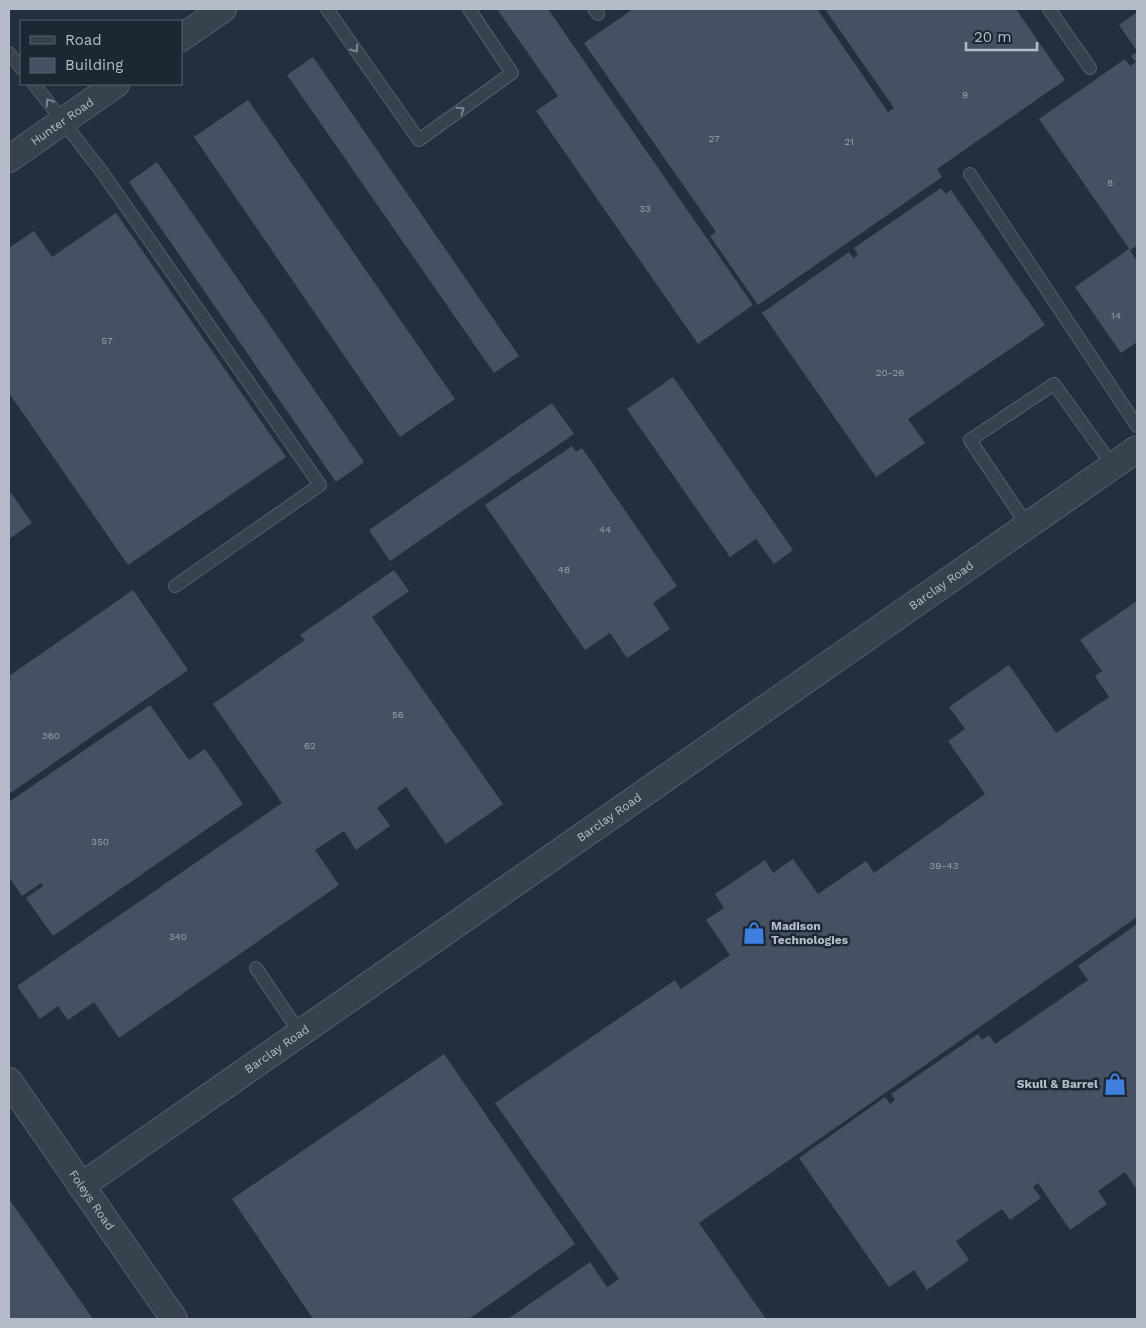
<svg xmlns="http://www.w3.org/2000/svg" width="1146" height="1328" font-family="'Work Sans',sans-serif">
<style>
.building{fill:#455162}
.lines{fill:none;stroke-linecap:round;stroke-linejoin:round}
.service-casing{stroke:#565f6c;stroke-width:14}
.minor-casing{stroke:#565f6c;stroke-width:28}
.service{stroke:#38414e;stroke-width:12}
.minor{stroke:#38414e;stroke-width:26}
.oneway{stroke:#7c8592}
.labels{text-anchor:middle;stroke-width:5;stroke-linejoin:round;paint-order:stroke}
.number-label{font-size:10px;fill:#98a1af}
.street-label{font-size:12px;fill:#b4bcc9;stroke:#1d2633}
.poi-label{font-size:12px;font-weight:bold;fill:#b4bcc9;stroke:#1d2633;text-anchor:start}
</style>
<rect width="100%" height="100%" fill="#242f3e"/>
<path class="building" d="M497,9H548L753,305L698,344L536,111L558,96Z
M633,9H817L888,112L894,108L825,9H1016L1065,80L937,169L942,177L758,305L710,236L716,232L584,43Z
M1137,12V51L1119,25Z
M1137,52V246L1130,250L1039,119L1125,59L1130,66L1136,62L1131,56Z
M313,57L519,356L494,373L287,75Z
M248,100L455,399L400,437L194,137Z
M157,162L364,462L336,482L129,182Z
M941,188L946,194L951,190L1045,325L908,419L925,443L876,477L762,313L849,252L853,258L858,255L854,248Z
M116,213L286,457L128,565L9,393V248L34,231L52,257Z
M1129,249L1137,261V342L1121,353L1075,287Z
M673,377L793,550L774,564L756,539L730,557L627,409Z
M552,403L574,434L390,561L369,530Z
M572,446L576,452L582,448L677,586L653,603L670,629L627,658L610,633L585,650L485,505Z
M9,490L32,523L9,539Z
M394,570L409,591L372,617L503,804L446,844L406,787L377,808L390,826L356,850L344,831L315,850L339,885L119,1038L94,1002L68,1020L58,1006L40,1019L17,986L282,803L213,704L305,640L300,635Z
M133,590L188,670L9,794V676Z
M1137,601V917L699,1223L766,1319H508L590,1262L607,1287L619,1279L495,1103L675,980L681,989L730,955L706,920L724,908L715,894L765,860L773,873L793,859L818,894L866,861L874,873L985,794L948,741L965,729L949,707L1009,665L1056,733L1109,697L1095,676L1102,671L1080,640Z
M150,705L189,760L205,749L243,804L53,936L26,898L43,886L41,883L22,896L9,877V802Z
M1137,924V1190L1125,1172L1098,1191L1107,1204L1070,1230L1038,1183L1033,1187L1041,1198L1010,1220L1002,1209L956,1241L969,1260L927,1290L914,1270L889,1287L799,1158L885,1097L890,1104L895,1100L891,1094L978,1034L982,1040L989,1035L995,1044L1088,980L1078,966Z
M444,1054L575,1244L469,1319H313L232,1199Z
M9,1199L93,1319H9Z"/>
<g class="lines">
<defs>
<path id="service" d="M327,9L419,140L512,73L469,9
M594,9L598,14
M1049,9L1090,68
M9,53L21,68
M34,84L102,172L320,485L175,586
M970,174L1137,426
M1027,525L970,440L1054,384L1113,466
M256,968L300,1033"/>
<g id="minor">
<path d="M181,38L223,9"/>
<path id="s1" d="M9,159L116,84"/>
<path id="s2" d="M9,1081L174,1319"/>
<path id="s3" d="M81,1186L1137,449"/>
</g>
</defs>
<use href="#service" class="service-casing"/>
<use href="#minor" class="minor-casing"/>
<use href="#service" class="service"/>
<use href="#minor" class="minor"/>
</g>
<defs><path id="oneway-chevron" d="M-2-3.5L2.5 0L-2 3.5" fill="none" stroke-width="1.6" stroke-linecap="round" stroke-linejoin="round" transform="scale(1.25)"/></defs>
<g class="oneway">
<use href="#oneway-chevron" transform="translate(355 49) rotate(55)"/>
<use href="#oneway-chevron" transform="translate(49 102) rotate(-124)"/>
<use href="#oneway-chevron" transform="translate(461 110) rotate(-35)"/>
</g>
<defs>
<symbol id="shop-bare" viewBox="-9 -9 18 18"><path d="M-5-2.5h2.3a2.7 3.5 0 0 1 5.4 0H5L5.5 6h-11ZM-1.5-2.5h3a1.5 2.3 0 0 0-3 0Z" fill="#3f7fe0" stroke="#1d2633" stroke-width="2.5" paint-order="stroke"/></symbol>
</defs>
<g fill-rule="evenodd">
<use href="#shop-bare" x="738" y="917" width="32" height="32"/>
<use href="#shop-bare" x="1099" y="1068" width="32" height="32"/>
</g>
<g class="labels">
<g class="number-label">
<text x="965" y="98">9</text>
<text x="714" y="142">27</text>
<text x="849" y="145">21</text>
<text x="1110" y="186">8</text>
<text x="645" y="212">33</text>
<text x="1116" y="319">14</text>
<text x="107" y="344">57</text>
<text x="890" y="376">20-26</text>
<text x="605" y="533">44</text>
<text x="564" y="573">48</text>
<text x="398" y="718">56</text>
<text x="51" y="739">360</text>
<text x="310" y="749">62</text>
<text x="100" y="845">350</text>
<text x="944" y="869">39-43</text>
<text x="178" y="940">340</text>
</g>
<g class="street-label">
<text dy="4" stroke="none"><textPath href="#s1" startOffset="65">Hunter Road</textPath></text>
<text dy="4" stroke="none"><textPath href="#s3" startOffset="1049">Barclay Road</textPath></text>
<text dy="4" stroke="none"><textPath href="#s3" startOffset="644">Barclay Road</textPath></text>
<text dy="4" stroke="none"><textPath href="#s3" startOffset="239">Barclay Road</textPath></text>
<text dy="4" stroke="none"><textPath href="#s2" startOffset="145">Foleys Road</textPath></text>
</g>
<g class="poi-label">
<text x="771" y="930">Madison<tspan x="771" dy="14">Technologies</tspan></text>
<text x="1098" y="1088" text-anchor="end">Skull &amp; Barrel</text>
</g>
</g>
<rect width="1146" height="1328" fill="none" stroke="#b4bcc9" stroke-width="20"/>
<rect x="20" y="20" width="162" height="65" fill="#1d2633" stroke="#59626f"/>
<rect x="30" y="36" width="25" height="8" fill="#38414e" stroke="#59626f"/>
<text x="65" y="45" font-size="15" fill="#b4bcc9">Road</text>
<rect x="30" y="58" width="25" height="15" fill="#455162" stroke="#59626f"/>
<text x="65" y="70" font-size="15" fill="#b4bcc9">Building</text>
<path d="M966 42v8h71v-8" fill="none" stroke="#b4bcc9" stroke-width="2.5"/>
<text x="974" y="42" font-size="15" fill="#b4bcc9" stroke="#1d2633" stroke-width="4" paint-order="stroke">20 m</text>
</svg>
